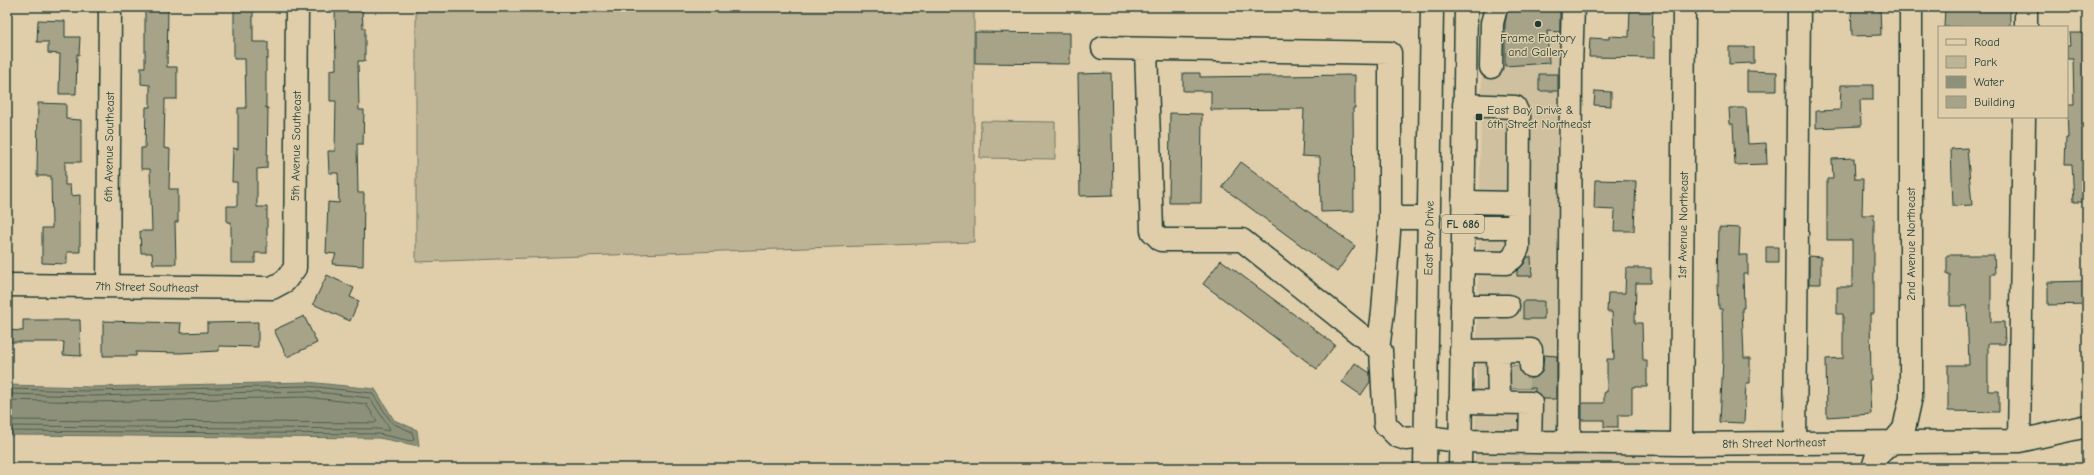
<svg xmlns="http://www.w3.org/2000/svg" width="2094" height="475" font-family="'Comic Neue',sans-serif">
<style>
.built{fill:#cfc1a0}
.green{fill:#bdb496;stroke:#6e7865}
.water{fill:#8e9179;stroke:#626f5d}
.lines{fill:none;stroke-linecap:round;stroke-linejoin:round}
.shore{stroke:#4b5f50;stroke-width:1}
.building{fill:#a7a388;stroke:#1f3d34}
.minor-tunnel{stroke:#b9b193;stroke-width:22;stroke-dasharray:22 11;stroke-linecap:butt}
.minor-casing{stroke:#1f3d34;stroke-width:25}
.major-casing{stroke:#1f3d34;stroke-width:25}
.minor{stroke:#e0ceab;stroke-width:22}
.major{stroke:#e0ceab;stroke-width:22}
.poi-dot{fill:#1f3d34;stroke:#e0ceab;stroke-width:1.5}
.labels{text-anchor:middle;stroke-width:3;stroke-linejoin:round;paint-order:stroke}
.shield{fill:#e0ceab;stroke:#596858;stroke-width:1}
.shield-label{font-size:11px;font-weight:bold;fill:#1f3d34}
.poi-label{font-size:12px;fill:#1f3d34;stroke:#e0ceab}
.street-label{font-size:12px;fill:#1f3d34;stroke:#e0ceab}
</style>
<rect width="100%" height="100%" fill="#e0ceab"/>
<filter id="ink" filterUnits="userSpaceOnUse"><feTurbulence type="fractalNoise" baseFrequency=".025" numOctaves="2"/><feDisplacementMap in="SourceGraphic" scale="8" xChannelSelector="R" yChannelSelector="G"/><feConvolveMatrix kernelMatrix="1 2 1 2 8 2 1 2 1" color-interpolation-filters="sRGB"/></filter>
<g filter="url(#ink)">
<path class="built" d="M1483,7H1578L1569,435L1475,434Z
M1475,449L1569,450V454L1653,451V468H1475Z"/>
<path class="green" d="M416,7H974V242L416,262Z
M981,121L1055,122V159L980,158Z"/>
<path class="water" d="M307,382L375,389L394,420L417,430L419,446L379,438L7,435V385L92,387Z"/>
<g class="lines">
<path class="shore" d="M7,389L92,391L307,386L372,393L392,423L412,432L414,439L411,441L379,434L7,431
M7,394L92,396L307,391L370,398L390,429L388,431L379,429L7,426
M7,400L92,402L306,397L366,404L377,421L375,423L7,420"/>
</g>
<path class="building" d="M145,7H168L167,67H177V99H165L164,148L170,149L169,189H178V222H175L176,264H153L152,253H141L140,231H152L150,169H141V148H145L146,107H150V85L141,84V67H145Z
M234,7H253V42H268V59H266V108H268L267,168L257,169V207H267V253H255V263H231V222H227V206H237V182H232L233,148L238,149V108H246L245,59H234Z
M335,7H362L363,28H365V61H358L359,110H364L363,144H357L358,193H364L363,266L332,264L336,254L326,253L328,202L339,203L338,173H329L328,151H335L336,101H330V70L336,69Z
M1508,7L1560,8V32L1547,31L1549,63L1505,66V23Z
M1630,7H1653L1652,37H1654V58L1589,57L1590,38L1609,39V36L1629,37Z
M1851,7H1880L1881,35L1852,36Z
M1945,7H2010V27H1944Z
M38,20L65,21V37H80L79,55L77,54L76,94H59L60,54L48,53V42H37Z
M975,32L1070,33V64L975,63Z
M2069,33H2087V202H2074L2072,164H2065L2066,138H2068L2067,105H2074L2073,59H2067V46H2070Z
M1729,47H1754V63L1729,64Z
M1747,71L1777,72V91H1747Z
M1111,73L1113,195L1080,196L1078,74Z
M1183,73H1200V77L1355,75V108H1353L1354,211L1321,212L1320,157L1302,156L1304,109L1211,110V91H1183Z
M1539,74H1558V91H1539Z
M1841,85H1873V100H1860L1861,126L1816,128V111L1840,110Z
M1595,91L1611,92V106L1594,105Z
M38,103L66,104V119L81,120V162H65V185H70L71,196L80,195V252H67V264L42,263V228H52L51,176H37Z
M1729,108H1746L1748,144L1766,143L1767,164L1735,165L1733,124H1730Z
M1170,113L1202,114L1201,203H1169Z
M1967,148L1972,205L1953,206L1951,149Z
M1854,158L1855,179H1863L1862,215H1874V314H1870L1871,380H1869L1871,414L1827,417L1826,359L1843,358V314H1837V287H1852V240H1827V179H1833L1832,159Z
M1241,162L1355,246L1337,272L1222,187Z
M1595,180L1636,181L1634,231H1614L1615,210L1594,209Z
M1719,227L1740,228L1739,255H1748V274H1743L1744,308H1742L1744,358H1750V383H1746L1744,423L1720,422L1723,358L1722,309H1719L1718,286Z
M1766,247H1778V263H1766Z
M1947,255H1994L1995,274H1991V322H2004L2005,344H1988V391H1999V412L1948,411V365H1969L1967,306H1950V274H1947Z
M1809,256L1821,257V284H1809Z
M1527,257H1531L1532,276H1517V271L1524,264Z
M1221,260L1335,345L1317,369L1203,284Z
M1626,268H1651V283H1636L1635,323H1642L1643,360H1647V387H1632V415H1618V427H1604V420H1582V403H1604V392H1607V359H1614L1612,312H1607L1608,293H1625Z
M327,275L354,288L350,297L359,301L350,321L313,304Z
M2087,281V304L2048,305V282Z
M1523,301H1544V319H1523Z
M304,316L317,343L287,357L274,330Z
M23,320H80L81,356L63,355L64,342H7V330L23,331Z
M103,321L181,323L180,333L207,332V323L258,322V347L219,346V351L180,353L136,352V356H103Z
M1544,355L1557,356V399H1543L1535,392V388H1511V366H1518L1520,373L1525,377L1531,378L1537,377L1542,372Z
M1355,363L1370,373V382L1361,395L1342,382Z"/>
<g class="lines">
<path class="minor-tunnel" d="M1518,366V388"/>
<defs>
<path id="minor" d="M2026,27V7
M1103,48L1390,53V218H1429
M1146,49L1152,231L1161,240H1242L1381,351L1385,424L1397,436L1406,439L1425,437L1460,441L1681,444L2019,441L2087,426
M1491,67L1492,23L1496,8
M1463,202L1518,203
M1463,227H1518
M1462,262L1506,263L1513,258L1518,248L1519,116L1515,107L1464,105
M7,285L272,288L285,281L295,268L297,7
M108,286L110,7
M1462,306H1508
M1378,349L1383,312L1390,218
M1461,351L1531,350V366
M1498,351L1499,402
M1460,402L1531,403L1530,442
M2019,441L2024,117
M1795,442L1799,7
M1569,443L1571,66L1573,7
M1681,444L1684,7
M1873,468L1877,455L1894,441L1904,429L1911,397V7"/>
<path id="major" d="M1425,468L1432,7
M1460,468L1466,7"/>
</defs>
<use href="#minor" class="minor-casing"/>
<use href="#major" class="major-casing"/>
<use href="#minor" class="minor"/>
<use href="#major" class="major"/>
</g>
</g>
<g class="poi-dot">
<circle cx="1538" cy="24" r="4"/>
<rect x="1475" y="113" width="8" height="8" rx="2"/>
</g>
<g class="labels">
<rect class="shield" x="1442" y="215" width="42" height="18" rx="3"/>
<g class="shield-label">
<text x="1463" y="228">FL 686</text>
</g>
<g class="poi-label">
<text x="1538" y="42">Frame Factory<tspan x="1538" dy="14">and Gallery</tspan></text>
<text x="1487" y="114" text-anchor="start">East Bay Drive &amp;<tspan x="1487" dy="14">6th Street Northeast</tspan></text>
</g>
<g class="street-label">
<text transform="translate(296 146) rotate(-89)" y="4">5th Avenue Southeast</text>
<text transform="translate(109 147) rotate(-89)" y="4">6th Avenue Southeast</text>
<text transform="translate(1683 225) rotate(-89)" y="4">1st Avenue Northeast</text>
<text transform="translate(1429 238) rotate(-89)" y="4">East Bay Drive</text>
<text transform="translate(1911 244) rotate(-90)" y="4">2nd Avenue Northeast</text>
<text transform="translate(147 287) rotate(1)" y="4">7th Street Southeast</text>
<text transform="translate(1774 443) rotate(-1)" y="4">8th Street Northeast</text>
</g>
</g>
<rect width="2094" height="475" fill="none" stroke="#e0ceab" stroke-width="24"/>
<rect x="12" y="12" width="2070" height="451" fill="none" stroke="#1f3d34" stroke-width="1.5" filter="url(#ink)"/>
<rect x="1938" y="26" width="130" height="92" fill="#e0ceab" stroke="#93947b"/>
<rect x="1946" y="39" width="20" height="6" fill="#e0ceab" stroke="#93947b"/>
<text x="1974" y="46" font-size="12" fill="#1f3d34">Road</text>
<rect x="1946" y="56" width="20" height="12" fill="#bdb496" stroke="#93947b"/>
<text x="1974" y="66" font-size="12" fill="#1f3d34">Park</text>
<rect x="1946" y="76" width="20" height="12" fill="#8e9179" stroke="#93947b"/>
<text x="1974" y="86" font-size="12" fill="#1f3d34">Water</text>
<rect x="1946" y="96" width="20" height="12" fill="#a7a388" stroke="#93947b"/>
<text x="1974" y="106" font-size="12" fill="#1f3d34">Building</text>
</svg>
